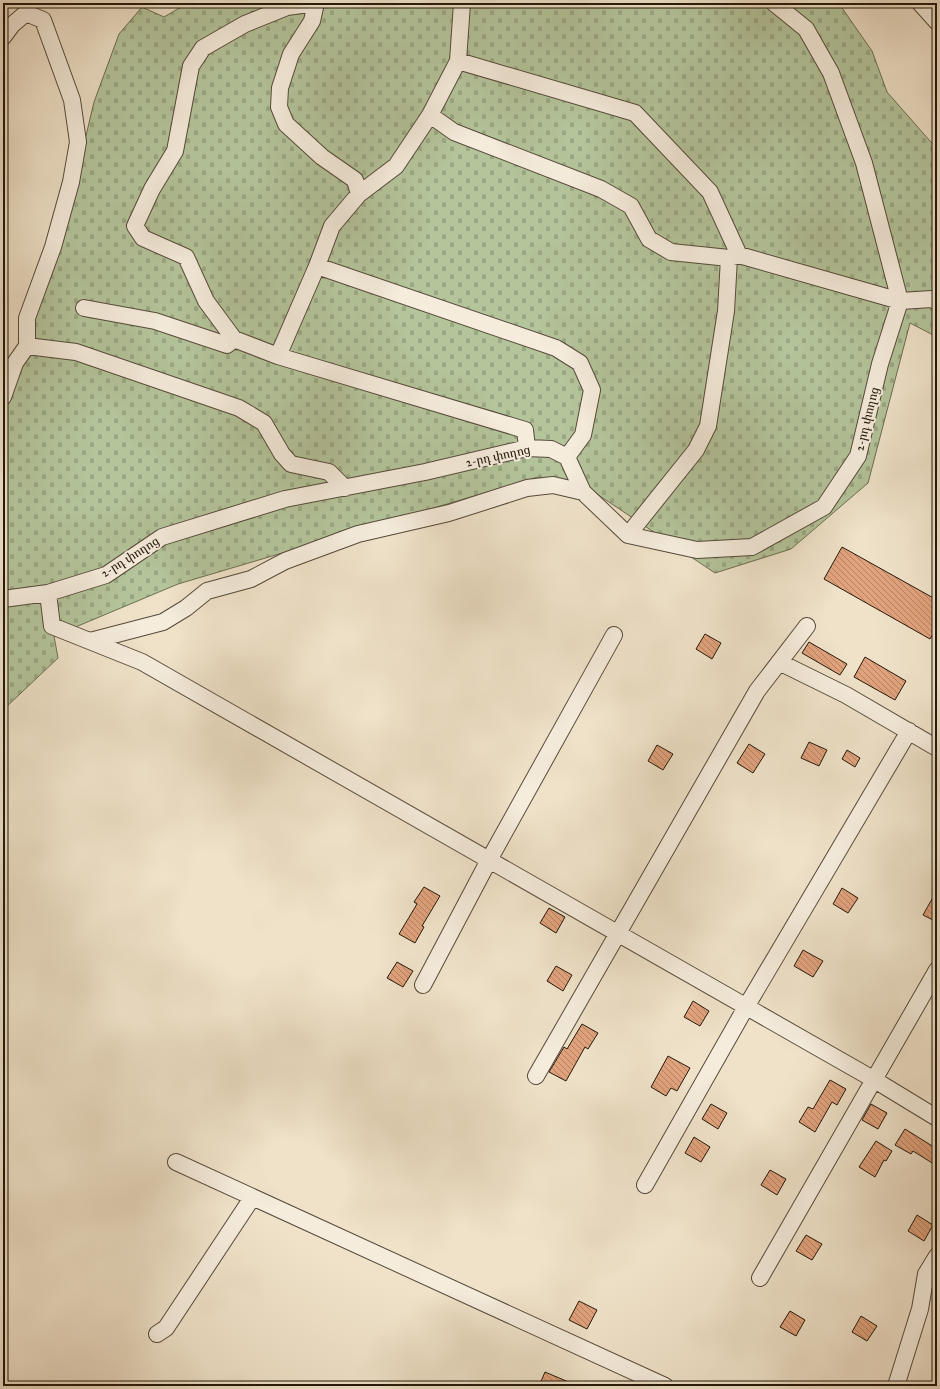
<svg xmlns="http://www.w3.org/2000/svg" width="940" height="1389" font-family="'IM FELL Great Primer','Noto Serif Armenian',serif">
<style>
.cemetery{fill:url(#cemetery-stones);stroke:#6c6e52}
.building{fill:url(#building-back-hatch);stroke:#23180a}
.lines{fill:none;stroke-linecap:round;stroke-linejoin:round}
.minor-casing{stroke:#564a3a;stroke-width:18}
.minor{stroke:#f5ecdc;stroke-width:16}
.labels{text-anchor:middle;stroke-width:4;stroke-linejoin:round;paint-order:stroke}
.street-label{font-size:12px;fill:#23180a;stroke:#f5ecdc}
</style>
<defs>
<pattern id="cemetery-stones" width="16" height="16" patternUnits="userSpaceOnUse"><rect width="16" height="16" fill="#b4c49b"/><path d="M2 7V4a2 2 0 0 1 4 0v3zM10 15v-3a2 2 0 0 1 4 0v3z" fill="#9aa884"/></pattern>
<pattern id="building-back-hatch" width="6" height="6" patternUnits="userSpaceOnUse"><rect width="6" height="6" fill="#e1a37d"/><path d="M-1 5l2 2M0 0l6 6M5-1l2 2" fill="none" stroke="#b68465"/></pattern>
</defs>
<rect width="100%" height="100%" fill="#efe2c9"/>
<filter id="stains"><feTurbulence type="fractalNoise" baseFrequency=".005" numOctaves="4"/><feColorMatrix values="0 0 0 0 .2 0 0 0 0 .09 0 0 0 0 .02 0 0 0 .5 -.17"/></filter>
<radialGradient id="worn" r=".72"><stop offset=".6" stop-color="#630" stop-opacity="0"/><stop offset="1" stop-color="#630" stop-opacity=".3"/></radialGradient>
<path class="cemetery" d="M188,3H835L840,5L872,51L887,92L937,149V337L910,323L868,483L791,549L715,573L582,484L538,477L178,584L54,636L58,658L3,710V394L63,232L94,102L119,34L142,7L164,17Z"/>
<path class="building" d="M842,547L937,600V627L930,639L824,579Z
M705,634L721,643L712,659L696,649Z
M809,642L847,664L840,675L802,653Z
M865,657L906,681L895,700L854,677Z
M809,742L827,750L819,766L801,758Z
M749,744L765,754L753,773L737,763Z
M657,745L673,754L663,770L648,761Z
M847,750L860,758L855,767L842,759Z
M424,887L440,896L422,926L424,927L415,943L399,934L417,904L414,902Z
M842,888L858,898L848,913L833,904Z
M937,890V922L923,915Z
M549,908L565,917L556,933L540,923Z
M803,950L823,961L813,977L794,966Z
M397,962L413,971L403,987L387,978Z
M556,966L572,975L563,991L547,981Z
M693,1001L709,1011L700,1026L684,1017Z
M582,1024L598,1033L588,1049L585,1047L566,1081L549,1072L564,1047L567,1049Z
M668,1056L690,1068L677,1091L671,1088L666,1096L651,1087Z
M830,1080L846,1089L837,1105L832,1102L815,1132L799,1122L808,1107L813,1109Z
M711,1104L727,1113L718,1129L702,1119Z
M871,1104L887,1113L878,1129L862,1120Z
M905,1129L937,1149V1166L913,1151L911,1154L895,1145Z
M694,1137L710,1147L701,1162L685,1153Z
M876,1141L892,1151L886,1161L884,1160L875,1177L859,1167Z
M770,1170L786,1179L777,1195L761,1185Z
M917,1215L933,1225L924,1241L908,1231Z
M806,1235L822,1244L812,1260L796,1251Z
M579,1301L597,1310L587,1329L569,1320Z
M790,1311L805,1320L796,1336L780,1327Z
M861,1316L877,1326L867,1341L852,1332Z
M545,1372L578,1386H539Z"/>
<g class="lines">
<defs>
<path id="minor" d="M316,3L312,21L291,54L280,88L279,107L286,124L322,157L355,180L359,194
M462,3L458,61L430,115L396,166L359,194L332,226L317,266L278,356L525,430L527,448
M774,3L806,29L831,73L864,163L900,301
M920,3L937,22
M3,37L12,25L26,13L43,20L72,100L78,142L71,182L53,247L27,318V346L15,363L3,397
M458,61L635,113L710,192L739,255L900,301
M430,115L454,132L601,189L631,206L649,239L671,252L729,258L739,255
M317,266L556,348L580,363L592,390L583,435L567,457
M84,308L155,321L227,345L234,339
M27,346L76,352L239,408L264,423L282,454L291,464L329,472L345,488
M278,356L234,339L206,301L186,257L143,238L135,226L152,189L175,151L191,66L203,48L245,24L287,7L316,3
M628,535L696,450L708,426L726,311L729,258
M48,593L52,626L142,662L873,1079L937,1118
M3,599L48,593L106,575L162,537L285,499L425,472L527,448L551,449L567,457L583,492L628,535L697,550L752,547L824,507L858,456L880,364L900,301L932,299L937,302
M90,641L163,622L186,608L207,591L251,579L285,561L358,534L449,513L527,488L553,485L583,492
M779,662L846,695L937,748
M423,985L489,860L614,635
M536,1076L757,691L807,626
M176,1162L665,1386
M645,1185L746,1007L909,731
M760,1278L937,970
M157,1334L166,1328L252,1198
M896,1386L920,1309L926,1274L937,1256"/>
</defs>
<use href="#minor" class="minor-casing"/>
<use href="#minor" class="minor"/>
</g>
<g class="labels">
<g class="street-label">
<text transform="translate(867 419) rotate(-76)" y="4">2-րդ փողոց</text>
<text transform="translate(498 456) rotate(-12)" y="4">2-րդ փողոց</text>
<text transform="translate(130 557) rotate(-32)" y="4">2-րդ փողոց</text>
</g>
</g>
<rect width="940" height="1389" fill="none" stroke="#efe2c9" stroke-width="16"/>
<rect x="4" y="4" width="932" height="1381" fill="none" stroke="#23180a" stroke-width="2"/>
<rect x="8" y="8" width="924" height="1373" fill="none" stroke="#23180a"/>
<rect width="100%" height="100%" filter="url(#stains)"/>
<rect width="100%" height="100%" fill="url(#worn)"/>
</svg>
